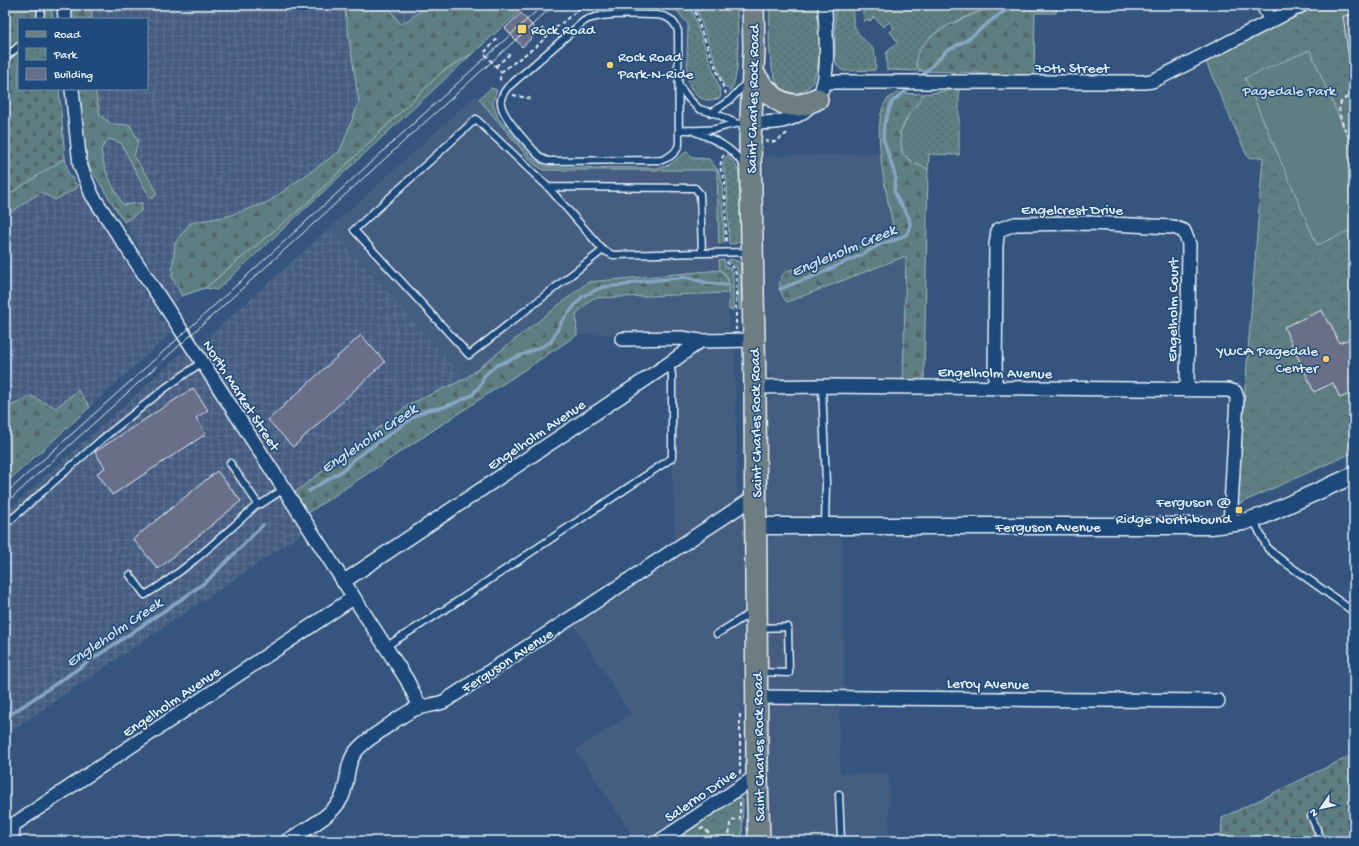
<svg xmlns="http://www.w3.org/2000/svg" width="1359" height="846" font-family="'Gochi Hand',sans-serif">
<style>
.built{fill:#445d81}
.industrial{fill:url(#industrial-grid)}
.grass{fill:url(#grass-dots);stroke:#a3b8bd}
.forest{fill:url(#forest-firs);stroke:#a3b8bd}
.cemetery{fill:url(#cemetery-stones);stroke:#a3b8bd}
.park{fill:url(#park-crowns);stroke:#a3b8bd}
.pitch{fill:#5e7e82;stroke:#a3b8bd}
.lines{fill:none;stroke-linecap:round;stroke-linejoin:round}
.stream{stroke:#86a6c3;stroke-width:3.5}
.building{fill:#687089;stroke:#e8f1f8}
.service-casing{stroke:#e8f1f8;stroke-width:9}
.minor-casing{stroke:#e8f1f8;stroke-width:16}
.tertiary-casing{stroke:#e8f1f8;stroke-width:19}
.primary-casing{stroke:#e8f1f8;stroke-width:24}
.path{stroke:#e8f1f8;stroke-width:2;stroke-dasharray:4 3;stroke-linecap:butt}
.service{stroke:#1f4a7a;stroke-width:6}
.minor{stroke:#1f4a7a;stroke-width:13}
.tertiary{stroke:#1f4a7a;stroke-width:16}
.primary{stroke:#6d7d84;stroke-width:21}
.tram{stroke:#e8f1f8;stroke-width:1}
.poi-dot{fill:#ffd166;stroke:#1f4a7a;stroke-width:1.5}
.labels{text-anchor:middle;stroke-width:3;stroke-linejoin:round;paint-order:stroke}
.poi-label{font-size:15px;fill:#e8f1f8;stroke:#1f4a7a;text-anchor:start}
.street-label{font-size:15px;fill:#e8f1f8;stroke:#1f4a7a}
.park-label{font-size:15px;fill:#d3e0e6;stroke:#1f4a7a}
.water-label{font-size:16px;font-style:italic;fill:#cfdeeb;stroke:#1f4a7a}
</style>
<defs>
<pattern id="industrial-grid" width="8" height="8" patternUnits="userSpaceOnUse"><rect width="8" height="8" fill="#445d81"/><path d="M0 4h8M4 0v8" fill="none" stroke="#5f7594"/></pattern>
<pattern id="grass-dots" width="8" height="8" patternUnits="userSpaceOnUse"><rect width="8" height="8" fill="#5e7e82"/><path d="M2 2h.1M6 6h.1" fill="none" stroke="#536669" stroke-width="1.8" stroke-linecap="round"/></pattern>
<pattern id="forest-firs" width="22" height="20" patternUnits="userSpaceOnUse"><rect width="22" height="20" fill="#5e7e82"/><path d="M5 1l3.5 6h-7zM16 11l3.5 6h-7z" fill="#536669"/></pattern>
<pattern id="cemetery-stones" width="16" height="16" patternUnits="userSpaceOnUse"><rect width="16" height="16" fill="#5e7e82"/><path d="M2 7V4a2 2 0 0 1 4 0v3zM10 15v-3a2 2 0 0 1 4 0v3z" fill="#536669"/></pattern>
<pattern id="park-crowns" width="20" height="18" patternUnits="userSpaceOnUse"><rect width="20" height="18" fill="#5e7e82"/><path d="M2 6a3 3 0 1 1 6 0M12 15a3 3 0 1 1 6 0" fill="none" stroke="#536669"/></pattern>
</defs>
<rect width="100%" height="100%" fill="#35557e"/>
<filter id="ink" filterUnits="userSpaceOnUse"><feTurbulence type="fractalNoise" baseFrequency=".025" numOctaves="2"/><feDisplacementMap in="SourceGraphic" scale="8" xChannelSelector="R" yChannelSelector="G"/><feConvolveMatrix kernelMatrix="1 2 1 2 8 2 1 2 1" color-interpolation-filters="sRGB"/></filter>
<g filter="url(#ink)">
<path class="built" d="M476,95L533,163L544,170H717L720,270L588,282L465,379L330,228Z
M880,153L895,235L787,271V302L906,256L903,382L779,381L773,379L766,369L764,156Z
M728,293L730,331L577,335L576,314L593,298Z
M714,347H723L735,350L737,498L675,540L669,372L686,360L702,351Z
M782,394L827,395L829,517L772,514L768,512L766,508V406L769,400L778,395Z
M741,514L744,517L742,773L740,777L645,841H636L576,750L630,714L572,622L734,516Z
M779,536L842,537L844,690L770,688L766,686L764,680L769,541L773,537Z
M778,704L839,709L840,773L889,774V841H768L767,712L770,708Z"/>
<path class="industrial" d="M91,5H344L359,102L340,151L268,202L228,216L190,223L172,277L182,296L173,304L124,222L141,211L133,203L123,205L109,180L102,163L101,149L109,139L121,143L145,189L152,199V183L134,157L130,125L111,124L100,115L95,89H147V19H92Z
M387,5H429L401,25Z
M78,187L171,333L90,407L78,391L56,408L31,396L5,409V216L41,192L55,200Z
M330,228L465,379L410,404L294,493L200,344Z
M185,350L304,532L5,735V513Z"/>
<path class="grass" d="M666,5H690L720,90L721,97C716,100 710,101 703,99C697,97 692,92 690,86C685,76 688,37 688,24L677,11Z
M695,5H737C737,27 742,74 730,91L723,83Z
M770,5H819C819,27 822,59 814,79C811,87 804,92 796,93C762,95 770,27 770,5Z
M835,5H853C853,12 852,20 855,27C864,47 879,41 875,70L844,71C839,69 837,66 835,60Z
M865,5H995C971,16 911,33 917,67L923,71L887,70L886,53L898,42L890,32L894,28L889,22L883,27L874,17L870,21L867,19L864,22L863,12Z
M472,54L217,290L205,288L306,204L443,71Z
M491,88L497,90L494,98L493,104L498,118L533,159L546,167L659,168L669,165L687,151L692,158L709,159L718,170L722,182L724,243L719,244L717,170H544L533,163L479,99Z
M959,89V155L929,154L928,169L913,163L902,153L900,132L908,116L924,94Z
M728,155L735,164L741,177V239C739,244 734,244 729,244L727,181L723,167L724,160Z
M724,259L725,266L732,270L733,272V310H729V285L727,276L720,270L719,260Z
M729,259L738,261L741,265V308L740,310H739L738,272L736,266L730,263Z"/>
<path class="forest" d="M70,5H91L92,19H71Z
M344,5H387L401,25L429,5H527L472,54L443,71L306,204L205,288L182,296L172,277L175,243L190,223L228,216L268,202L340,151L359,102Z
M995,5H1057L1056,13H1035L1034,75L923,71L917,67C910,33 971,17 995,5Z
M78,89H95L100,115L111,124L130,125L138,140L134,157L152,183L157,193L152,199L145,189L121,143L109,139L101,149C103,171 113,186 123,205L142,203L141,211L124,222L89,166L84,146Z
M896,93L924,94L908,116L900,132L902,153L913,163L928,169L924,382H903L906,256L787,302C779,294 776,278 787,271L895,235C889,205 869,126 886,101C888,98 893,96 896,93Z
M65,158L68,172L78,187L55,200L41,192L5,216V197Z
M720,270C728,277 730,282 728,293L593,298L576,314L577,335L308,513L294,493L410,404L465,379L588,282Z
M78,390L90,407L5,484V409L31,396L56,408Z"/>
<path class="cemetery" d="M5,5H51L53,19H19V89H59L65,158L5,197Z
M1354,754V841H1221L1222,818Z"/>
<path class="park" d="M1320,5H1354V452L1236,505L1263,157L1248,158L1205,60L1264,29L1292,19Z
M733,798H739L743,800L742,841H668Z"/>
<path class="pitch" d="M1310,50L1354,152V229L1317,245L1245,78Z"/>
<g class="lines">
<path class="stream" d="M920,78L946,51L967,40L993,19L1014,5
M780,289L819,274L861,255L881,244L898,239L907,234L910,226L909,218L904,209L899,202L894,191L896,178L883,138L884,124L892,102L913,85
M309,491L345,469L353,460L415,416L427,410L440,408L455,403L472,395L480,386L484,376L495,366L543,346L551,342L562,321L582,297L602,287L625,285L636,282L687,277L707,283L729,285
M5,718L189,594L208,580L263,525"/>
</g>
<path class="building" d="M521,13L538,32L522,47L505,28Z
M1354,15V59H1349L1343,16Z
M1322,310L1328,323H1330L1339,343L1354,337V392L1340,398L1333,383L1314,392L1284,327Z
M361,335L385,362L293,447L268,420Z
M193,388L208,410L196,418L206,434L112,495L97,473L105,468L95,452Z
M217,471L241,501L158,569L133,539Z"/>
<g class="lines">
<defs>
<path id="service" d="M40,5L41,11L40,19
M656,15C668,16 674,20 678,31L679,144C677,153 670,157 662,160L548,161L543,159L538,155C528,144 501,116 501,103C500,98 504,92 507,88L584,21C600,12 637,15 656,15Z
M5,58L19,46
M680,87L688,98L699,109L717,114L735,123
M711,113L730,100L746,83
M679,130C691,130 703,131 715,129C728,126 733,123 747,123
M690,130C712,138 732,146 744,166
M548,187L695,188L700,194L702,252
M603,250L469,355L354,230L476,119L548,187L603,250L613,255L749,252
M822,386L826,483L825,525
M230,463L258,504H261L284,489
M1254,521L1268,549L1287,564L1354,612
M5,525L101,440L164,389L202,362
M130,575L145,595C187,570 222,536 258,504
M759,628L788,627L789,673L760,672
M717,634L752,612
M385,647L449,607L672,458V375L670,363
M839,794L841,841
M1311,816L1322,841"/>
<path id="minor" d="M64,5L65,19
M1263,5L1271,21
M824,82H1144L1152,81L1161,77L1302,5
M72,89L80,165L92,195L212,377L407,680L420,707
M822,89C830,66 825,29 825,5
M751,123C775,123 793,123 811,105
M622,339L681,338L700,341
M755,387L822,386L1228,390L1235,392L1237,398L1230,524
M995,388L996,245L998,230L1015,224L1089,223L1173,227L1184,231L1189,244L1187,390
M343,582L670,363L700,341L754,340
M757,697L1218,701
M12,841L13,825L353,598
M287,841C304,830 333,816 342,797C349,782 345,762 358,749C365,741 374,736 382,730C392,723 402,715 413,710C423,705 435,706 445,701L756,496
M660,841L757,776"/>
<path id="tertiary" d="M756,526H1210L1243,522L1263,516L1354,475"/>
<path id="primary" d="M753,5L754,49L750,141L755,387L757,776L759,841
M753,73C763,88 778,107 798,105C805,105 811,101 817,99"/>
</defs>
<use href="#service" class="service-casing"/>
<use href="#minor" class="minor-casing"/>
<use href="#tertiary" class="tertiary-casing"/>
<use href="#primary" class="primary-casing"/>
<path class="path" d="M643,5H659L666,7
M693,5L702,33L726,94
M542,28L547,36
M497,39L484,53L501,72L500,79L501,82
M496,66L510,54
M501,72L538,45L552,31L579,9L586,6L599,5
M513,95L532,99
M1354,95C1326,100 1345,130 1354,145
M765,141L775,142L789,132
M724,155L722,158L720,167L725,182L726,244
M727,261L728,265L734,268L736,274V330
M740,774V714
M740,802V819
M700,829L704,828L716,841
M729,841L730,823L734,820L741,819"/>
<use href="#service" class="service"/>
<use href="#minor" class="minor"/>
<use href="#tertiary" class="tertiary"/>
<use href="#primary" class="primary"/>
<path class="tram" d="M5,494L183,334L543,5
M5,504L554,5"/>
</g>
</g>
<g class="poi-dot">
<rect x="517" y="24" width="10" height="10" rx="2"/>
<circle cx="610" cy="65" r="4"/>
<circle cx="1326" cy="359" r="4"/>
<rect x="1235" y="506" width="8" height="8" rx="2"/>
</g>
<g class="labels">
<g class="poi-label">
<text x="531" y="34">Rock Road</text>
<text x="618" y="61">Rock Road<tspan x="618" dy="17">Park-N-Ride</tspan></text>
<text x="1318" y="355" text-anchor="end">YWCA Pagedale<tspan x="1318" dy="17">Center</tspan></text>
<text x="1231" y="506" text-anchor="end">Ferguson @<tspan x="1231" dy="17">Ridge Northbound</tspan></text>
</g>
<g class="street-label">
<text x="1072" y="72">70th Street</text>
<text transform="translate(752 99) rotate(-89)" y="5">Saint Charles Rock Road</text>
<text x="1072" y="214">Engelcrest Drive</text>
<text transform="translate(1172 310) rotate(-89)" y="5">Engelholm Court</text>
<text transform="translate(995 372) rotate(1)" y="5">Engelholm Avenue</text>
<text transform="translate(242 395) rotate(57)" y="5">North Market Street</text>
<text transform="translate(755 423) rotate(-91)" y="5">Saint Charles Rock Road</text>
<text transform="translate(536 434) rotate(-34)" y="5">Engelholm Avenue</text>
<text x="1048" y="531">Ferguson Avenue</text>
<text transform="translate(507 660) rotate(-33)" y="5">Ferguson Avenue</text>
<text transform="translate(988 683) rotate(1)" y="5">Leroy Avenue</text>
<text transform="translate(171 701) rotate(-34)" y="5">Engelholm Avenue</text>
<text transform="translate(758 747) rotate(-91)" y="5">Saint Charles Rock Road</text>
<text transform="translate(700 795) rotate(-34)" y="5">Salerno Drive</text>
</g>
<g class="park-label">
<text x="1289" y="95">Pagedale Park</text>
</g>
<g class="water-label">
<text transform="translate(843 249) rotate(-23)" y="6">Engleholm Creek</text>
<text transform="translate(368 437) rotate(-34)" y="6">Engleholm Creek</text>
<text transform="translate(113 631) rotate(-34)" y="6">Engleholm Creek</text>
</g>
</g>
<rect width="1359" height="846" fill="none" stroke="#1f4a7a" stroke-width="20"/>
<rect x="10" y="10" width="1339" height="826" fill="none" stroke="#e8f1f8" stroke-width="1.5" filter="url(#ink)"/>
<rect x="18" y="18" width="130" height="72" fill="#1f4a7a" stroke="#6f8dac"/>
<rect x="26" y="31" width="20" height="6" fill="#6d7d84" stroke="#6f8dac"/>
<text x="54" y="38" font-size="12" fill="#e8f1f8">Road</text>
<rect x="26" y="48" width="20" height="12" fill="url(#park-crowns)" stroke="#6f8dac"/>
<text x="54" y="58" font-size="12" fill="#e8f1f8">Park</text>
<rect x="26" y="68" width="20" height="12" fill="#687089" stroke="#6f8dac"/>
<text x="54" y="78" font-size="12" fill="#e8f1f8">Building</text>
<g transform="translate(1321 808) rotate(236)" stroke="#1f4a7a" stroke-width="3" paint-order="stroke">
<path d="M0-3L7 15L0 10L-7 15Z" fill="#e8f1f8"/>
<text y="-6" font-size="11" font-weight="bold" text-anchor="middle" fill="#e8f1f8">N</text>
</g>
</svg>
